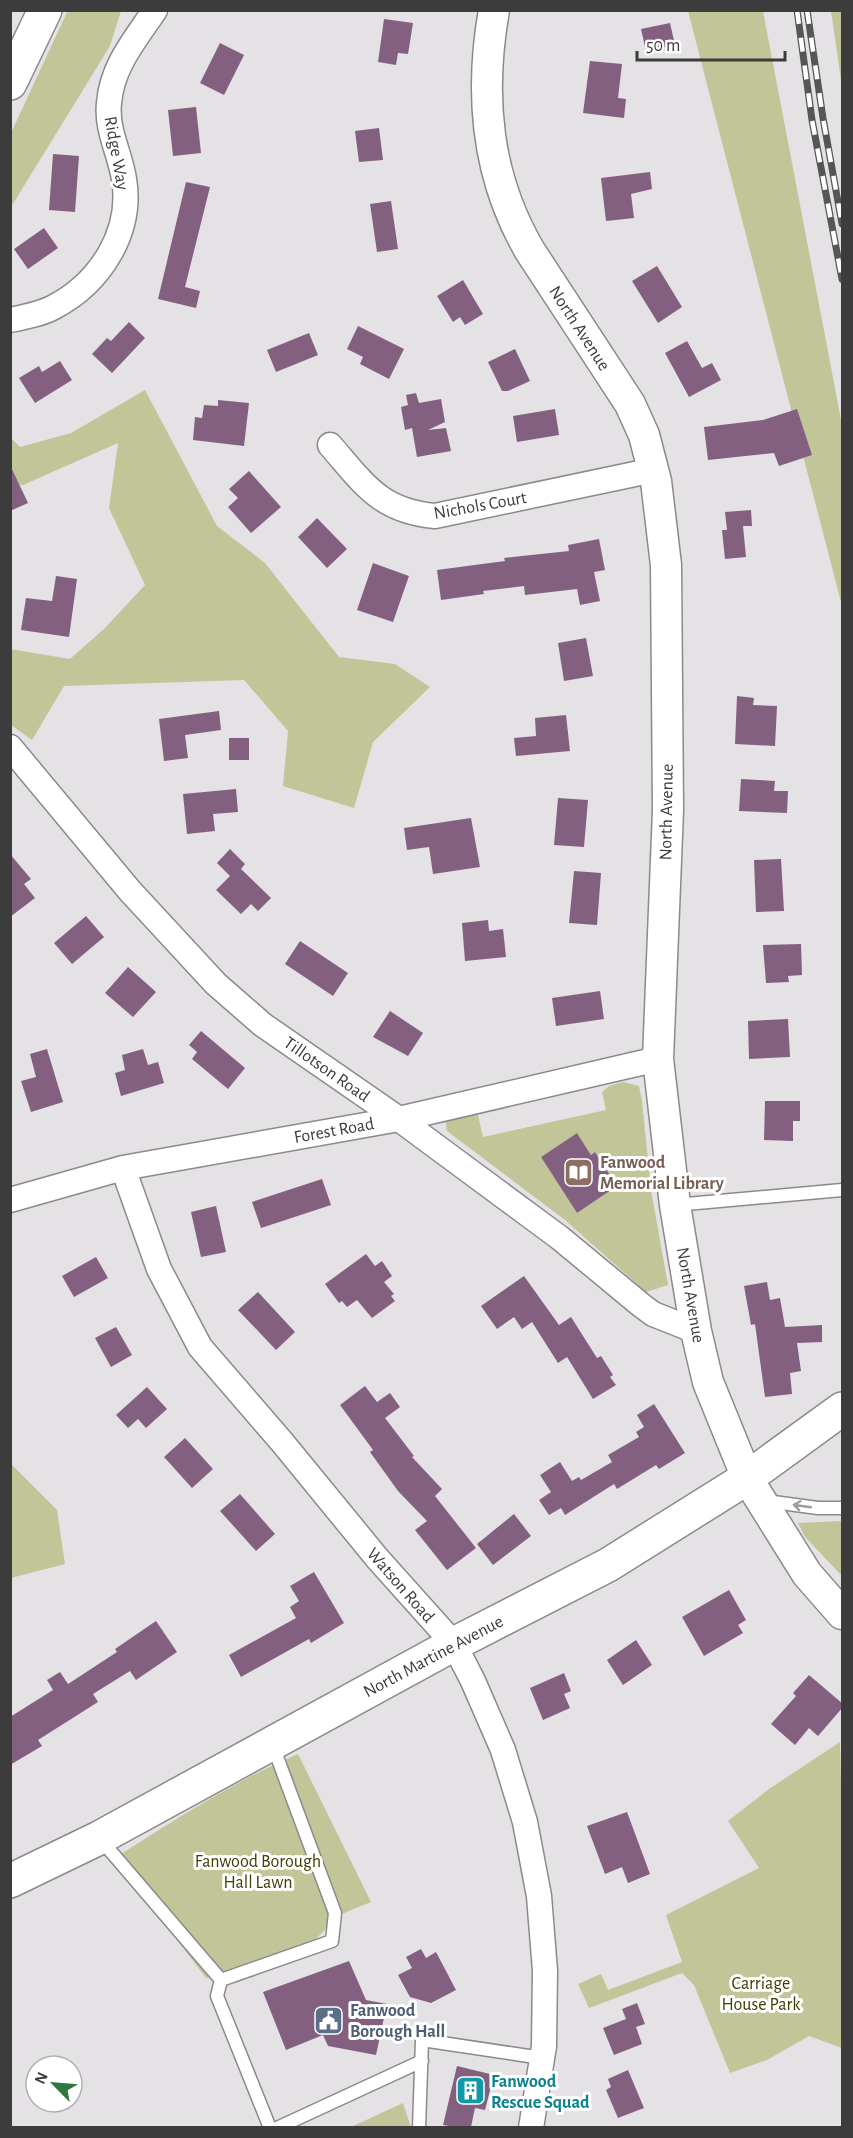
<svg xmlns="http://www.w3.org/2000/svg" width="853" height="2138" font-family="'Alegreya Sans',sans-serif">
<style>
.green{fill:#c1c598;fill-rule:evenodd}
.building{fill:#836080}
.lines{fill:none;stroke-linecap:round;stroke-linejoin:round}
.service-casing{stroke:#8c898b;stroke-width:15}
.minor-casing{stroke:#8c898b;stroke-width:27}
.tertiary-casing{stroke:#8c898b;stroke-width:33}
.secondary-casing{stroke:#8c898b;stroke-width:36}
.service{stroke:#fff;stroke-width:12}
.minor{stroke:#fff;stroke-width:24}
.tertiary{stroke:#fff;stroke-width:30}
.secondary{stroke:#fff;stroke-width:33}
.rail-casing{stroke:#575657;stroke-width:7}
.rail{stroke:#fff;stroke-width:4.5;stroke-dasharray:14;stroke-linecap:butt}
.oneway{stroke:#9e9e9e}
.labels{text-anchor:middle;stroke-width:6;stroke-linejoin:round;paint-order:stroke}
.street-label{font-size:18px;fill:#3d3c3c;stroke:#fff}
.education-label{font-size:18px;font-weight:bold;fill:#785e54;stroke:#fff;text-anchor:start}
.park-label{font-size:18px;fill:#3d3e03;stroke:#fff}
.service-label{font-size:18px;font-weight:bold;fill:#4e5e75;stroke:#fff;text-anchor:start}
.culture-label{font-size:18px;font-weight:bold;fill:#0d838f;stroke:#fff;text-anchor:start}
</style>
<rect width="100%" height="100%" fill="#e4e2e4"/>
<path class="green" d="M68,10L121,11L110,46L11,207V133Z
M688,11H763L842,425V606Z
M831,11H842V87Z
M145,390L217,526L265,563L339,657L395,664L430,687L373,742L354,808L283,786L288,731L244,680L64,686L32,740L11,725L10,649L70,659L104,629L145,585L109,508L118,443L23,485L11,484V438L20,447L71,433Z
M623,1082L639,1086L642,1101L651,1190L668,1285L646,1292L565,1220L447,1131L445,1117L477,1111L483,1137L606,1110L602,1092L609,1086ZM577,1133L591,1155L595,1152L617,1186L577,1213L541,1157Z
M11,1464L57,1510L65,1564L11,1578Z
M842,1521V1576L805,1537L798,1523Z
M840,1742L842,1819V2048L809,2036L767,2060L730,2073L694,1985L682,1973L589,2008L578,1984L601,1974L608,1990L682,1962L666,1915L759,1868L728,1821L769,1789Z
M298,1754L371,1902L339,1915L310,1945L245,1969L206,1978L115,1858C174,1820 233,1782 298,1754Z
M403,2103L411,2127H351Z"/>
<path class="building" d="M384,19L413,23L408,54L398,53L396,65L378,62Z
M670,23L675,45L646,51L641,29Z
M220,43L244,55L224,95L200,83Z
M590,61L622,64L618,98L626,99L624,118L583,113Z
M196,107L201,153L173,156L168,110Z
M379,128L383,160L359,162L355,131Z
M53,154L79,156L75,212L49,210Z
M650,172L652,189L631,194L634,218L606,221L601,178Z
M186,182L210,187L185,287L200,291L196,308L158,299Z
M391,201L398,249L377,252L370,204Z
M44,228L58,248L28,269L14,249Z
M657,266L682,307L658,323L632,281Z
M463,280L483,314L465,325L460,317L453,322L437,296Z
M129,322L145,338L112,373L92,354L107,338L111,341Z
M358,326L404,349L389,379L360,364L363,357L347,349Z
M309,333L318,355L276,372L267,350Z
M687,341L702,368L712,363L721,380L689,397L665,353Z
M515,349L530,381L508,391H502L488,362Z
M60,361L72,380L35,403L19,378L39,366L42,372Z
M416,393L419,403L441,399L445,422L428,430L446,428L451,451L417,457L412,428L405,430L401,407L408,405L406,395Z
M218,400L249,403L244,446L193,440L195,417L202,418L204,405L218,406Z
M555,409L559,435L517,442L513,416Z
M797,409L812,455L779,466L774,453L708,460L704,427L763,420Z
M10,465L28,503L10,511Z
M249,471L281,507L251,533L228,507L238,498L229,489Z
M751,510L752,526H743L746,557L725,559L722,530H727L725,512Z
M317,518L347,549L327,568L298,537Z
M599,539L605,570L594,572L600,601L580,605L577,589L525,595L524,586L483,591L484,594L441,600L437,570L505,561L504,558L569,551L568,545Z
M373,563L409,576L393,622L357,610Z
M56,576L77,579L69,637L21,630L26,598L52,601Z
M586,638L593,676L564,681L558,643Z
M737,696L754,698L753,705L777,706L775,746L735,744Z
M219,711L221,730L185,735L188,758L164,761L159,719Z
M566,715L570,751L516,756L514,738L536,736L535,718Z
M229,738H249V760H229Z
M741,779L775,781L774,791H788L787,813L739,811Z
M236,789L238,812L213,814L215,831L187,834L183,794Z
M558,798L588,800L584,847L554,845Z
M471,818L480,867L433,874L429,847L407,850L404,828Z
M230,849L245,864L241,869L271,898L258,911L251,904L241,914L216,890L230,876L217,863Z
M10,854L31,879L24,884L35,898L10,917Z
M781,859L784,911L756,912L754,860Z
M574,871L601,873L597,925L569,923Z
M86,916L104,937L72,964L54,943Z
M488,920L489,931L503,929L506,957L465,961L462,923Z
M300,941L348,973L333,996L285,964Z
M801,944L802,975L788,976L789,982L766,983L763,945Z
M128,967L156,992L133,1017L105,993Z
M600,991L604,1019L556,1026L552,998Z
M390,1011L423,1033L408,1056L373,1037Z
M788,1019L790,1057L749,1059L748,1021Z
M201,1031L245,1068L228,1089L192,1059L197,1052L189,1045Z
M47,1049L63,1102L31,1112L21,1081L36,1077L30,1054Z
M143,1049L148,1065L158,1062L164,1083L121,1096L115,1073L125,1070L122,1055Z
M765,1101H800V1121H793V1141L764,1140Z
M577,1133L591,1155L595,1152L617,1186L577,1213L541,1157Z
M322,1179L331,1205L261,1228L252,1202Z
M216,1206L226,1252L201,1257L191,1212Z
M366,1254L375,1266L382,1261L392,1276L384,1282L394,1294L391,1296L395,1301L372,1318L357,1300L347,1307L342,1301L339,1303L325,1284Z
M96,1257L108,1278L74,1297L62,1276Z
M524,1276L559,1325L571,1317L597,1358L601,1356L613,1375L610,1377L616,1385L593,1399L567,1357L558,1363L532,1322L522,1329L514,1317L497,1329L481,1306Z
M767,1282L770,1300L780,1298L785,1327L822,1325V1342L797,1343L801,1371L790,1373L792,1394L765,1397L755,1324L751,1325L744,1286Z
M258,1292L295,1332L276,1350L238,1310Z
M116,1327L132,1355L111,1367L95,1338Z
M365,1386L377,1402L390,1393L400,1407L385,1418L414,1456L412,1457L442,1489L435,1496L476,1548L447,1570L415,1530L427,1521L398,1491L370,1452L373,1450L340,1405Z
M147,1387L167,1409L146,1428L138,1419L128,1428L116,1415Z
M654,1404L685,1453L659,1469L656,1465L617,1489L614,1484L565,1515L561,1508L549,1515L539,1500L551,1492L540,1475L560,1462L572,1481L579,1477L581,1480L612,1462L608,1455L639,1437L636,1432L644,1427L637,1415Z
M185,1438L213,1469L192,1488L164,1457Z
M240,1494L275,1534L256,1551L220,1511Z
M514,1514L531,1536L493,1565L477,1544Z
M314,1572L344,1623L311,1643L309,1639L241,1677L229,1655L296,1618L290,1607L299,1601L290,1586Z
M729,1590L746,1620L738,1625L743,1633L704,1656L682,1617Z
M156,1621L177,1652L136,1680L130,1671L93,1694L98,1702L38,1740L42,1746L10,1765V1717L53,1690L47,1680L60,1672L68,1684L117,1652L115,1649Z
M636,1640L652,1665L623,1685L607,1660Z
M564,1673L571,1691L564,1694L570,1708L543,1720L530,1688Z
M809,1675L843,1704V1707L818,1736L809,1728L795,1745L771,1724L796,1696L793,1693Z
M627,1812L650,1874L628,1883L622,1867L605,1874L587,1826Z
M421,1949L426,1958L436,1952L456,1990L431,2003L410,1997L398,1975L412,1968L406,1957Z
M349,1961L366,2000L387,2004L376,2055L328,2046L323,2035L286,2050L263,1992Z
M637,2003L645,2024L636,2027L642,2044L614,2055L603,2028L626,2019L622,2009Z
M457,2066L494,2075L485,2110L475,2108L471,2127H455L443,2125Z
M628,2070L644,2108L618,2118L606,2090L611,2087L608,2079Z"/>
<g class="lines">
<defs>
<path id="service" d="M675,1205L842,1190
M766,1501L818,1508H842
M101,1840L221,1980
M270,2128L217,1996L221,1980L332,1941L335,1913L273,1746
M277,2128L422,2061
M419,2128L422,2040L542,2058"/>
<path id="minor" d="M10,320C25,317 41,314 54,307C100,283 133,232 124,179C120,153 106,130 109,103C112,66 135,40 155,10
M330,445C364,484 380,511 435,516L654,470
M10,747L130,891L216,984L263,1025L399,1119L560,1238L641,1305L653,1314L696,1331
M123,1168L159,1269L200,1347L282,1442L377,1558L454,1644L473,1681L503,1750L525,1822L539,1896L545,1971L544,2046L531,2128
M10,1200L123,1168L399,1119L658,1059"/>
<path id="tertiary" d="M494,10C479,95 486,176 530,251L630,404L644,435L656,481L666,565L668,810L658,1059L675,1205L696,1331L708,1382L747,1478L807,1574L842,1614"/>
<path id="secondary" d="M10,83L45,10
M10,1881L99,1838L454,1644L608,1565L747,1478L842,1409"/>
</defs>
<use href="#service" class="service-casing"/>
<use href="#minor" class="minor-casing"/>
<use href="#tertiary" class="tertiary-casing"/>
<use href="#secondary" class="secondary-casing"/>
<use href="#service" class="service"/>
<use href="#minor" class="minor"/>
<use href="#tertiary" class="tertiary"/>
<use href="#secondary" class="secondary"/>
<defs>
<path id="rail" d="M797,10L812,120L842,279
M807,10L823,118L842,224"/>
</defs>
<use href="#rail" class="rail-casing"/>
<use href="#rail" class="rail"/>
</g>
<defs><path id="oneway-shaft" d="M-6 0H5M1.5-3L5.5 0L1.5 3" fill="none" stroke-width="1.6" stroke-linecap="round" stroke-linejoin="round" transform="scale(1.5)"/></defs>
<use class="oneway" href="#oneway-shaft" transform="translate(802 1506) rotate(-172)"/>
<defs>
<symbol id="library-square" viewBox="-11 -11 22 22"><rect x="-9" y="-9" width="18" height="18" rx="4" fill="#8d6e63" stroke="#fff"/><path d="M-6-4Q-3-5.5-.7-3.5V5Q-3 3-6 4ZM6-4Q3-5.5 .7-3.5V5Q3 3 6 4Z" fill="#fff"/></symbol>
<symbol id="civic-square" viewBox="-11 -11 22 22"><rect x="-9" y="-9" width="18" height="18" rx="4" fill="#5c6f8a" stroke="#fff"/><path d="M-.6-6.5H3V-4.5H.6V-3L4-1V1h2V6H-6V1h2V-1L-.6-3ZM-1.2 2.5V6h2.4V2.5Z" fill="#fff"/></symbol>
<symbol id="building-square" viewBox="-11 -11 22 22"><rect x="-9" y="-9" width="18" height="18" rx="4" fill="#0f9aa8" stroke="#fff"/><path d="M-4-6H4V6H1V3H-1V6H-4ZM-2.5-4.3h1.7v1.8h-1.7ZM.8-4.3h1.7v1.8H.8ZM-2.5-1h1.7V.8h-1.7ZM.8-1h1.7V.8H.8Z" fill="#fff"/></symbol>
</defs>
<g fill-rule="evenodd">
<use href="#library-square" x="562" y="1156" width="33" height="33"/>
<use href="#civic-square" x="312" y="2004" width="33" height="33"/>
<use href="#building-square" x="454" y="2074" width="33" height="33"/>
</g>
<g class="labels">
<g class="street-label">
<text transform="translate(117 153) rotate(80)" y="6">Ridge Way</text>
<text transform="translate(580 328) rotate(57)" y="6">North Avenue</text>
<text transform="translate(480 505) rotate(-10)" y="6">Nichols Court</text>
<text transform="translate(666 812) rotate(-89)" y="6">North Avenue</text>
<text transform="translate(327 1069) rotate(35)" y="6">Tillotson Road</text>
<text transform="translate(334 1130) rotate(-10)" y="6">Forest Road</text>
<text transform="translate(691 1295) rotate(80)" y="6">North Avenue</text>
<text transform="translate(401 1585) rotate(49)" y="6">Watson Road</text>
<text transform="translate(433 1656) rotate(-28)" y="6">North Martine Avenue</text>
</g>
<g class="education-label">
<text x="600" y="1168">Fanwood<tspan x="600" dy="21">Memorial Library</tspan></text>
</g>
<g class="park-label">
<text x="258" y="1867">Fanwood Borough<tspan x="258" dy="21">Hall Lawn</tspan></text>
<text x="761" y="1989">Carriage<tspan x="761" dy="21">House Park</tspan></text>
</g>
<g class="service-label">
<text x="350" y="2016">Fanwood<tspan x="350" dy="21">Borough Hall</tspan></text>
</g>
<g class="culture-label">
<text x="491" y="2087">Fanwood<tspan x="491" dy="21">Rescue Squad</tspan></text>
</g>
</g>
<rect width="853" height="2138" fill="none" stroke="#3d3c3c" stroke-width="24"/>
<g transform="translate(54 2084) rotate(295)"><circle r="28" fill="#ffffff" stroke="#b1b1b1" stroke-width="1.5"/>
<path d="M0-4.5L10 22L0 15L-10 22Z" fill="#2f7642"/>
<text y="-9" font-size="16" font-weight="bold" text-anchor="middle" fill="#3d3c3c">N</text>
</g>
<path d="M637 51v9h148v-9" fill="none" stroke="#3d3c3c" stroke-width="3"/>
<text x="646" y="51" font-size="18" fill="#3d3c3c" stroke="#ffffff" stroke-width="4.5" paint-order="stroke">50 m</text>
</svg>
